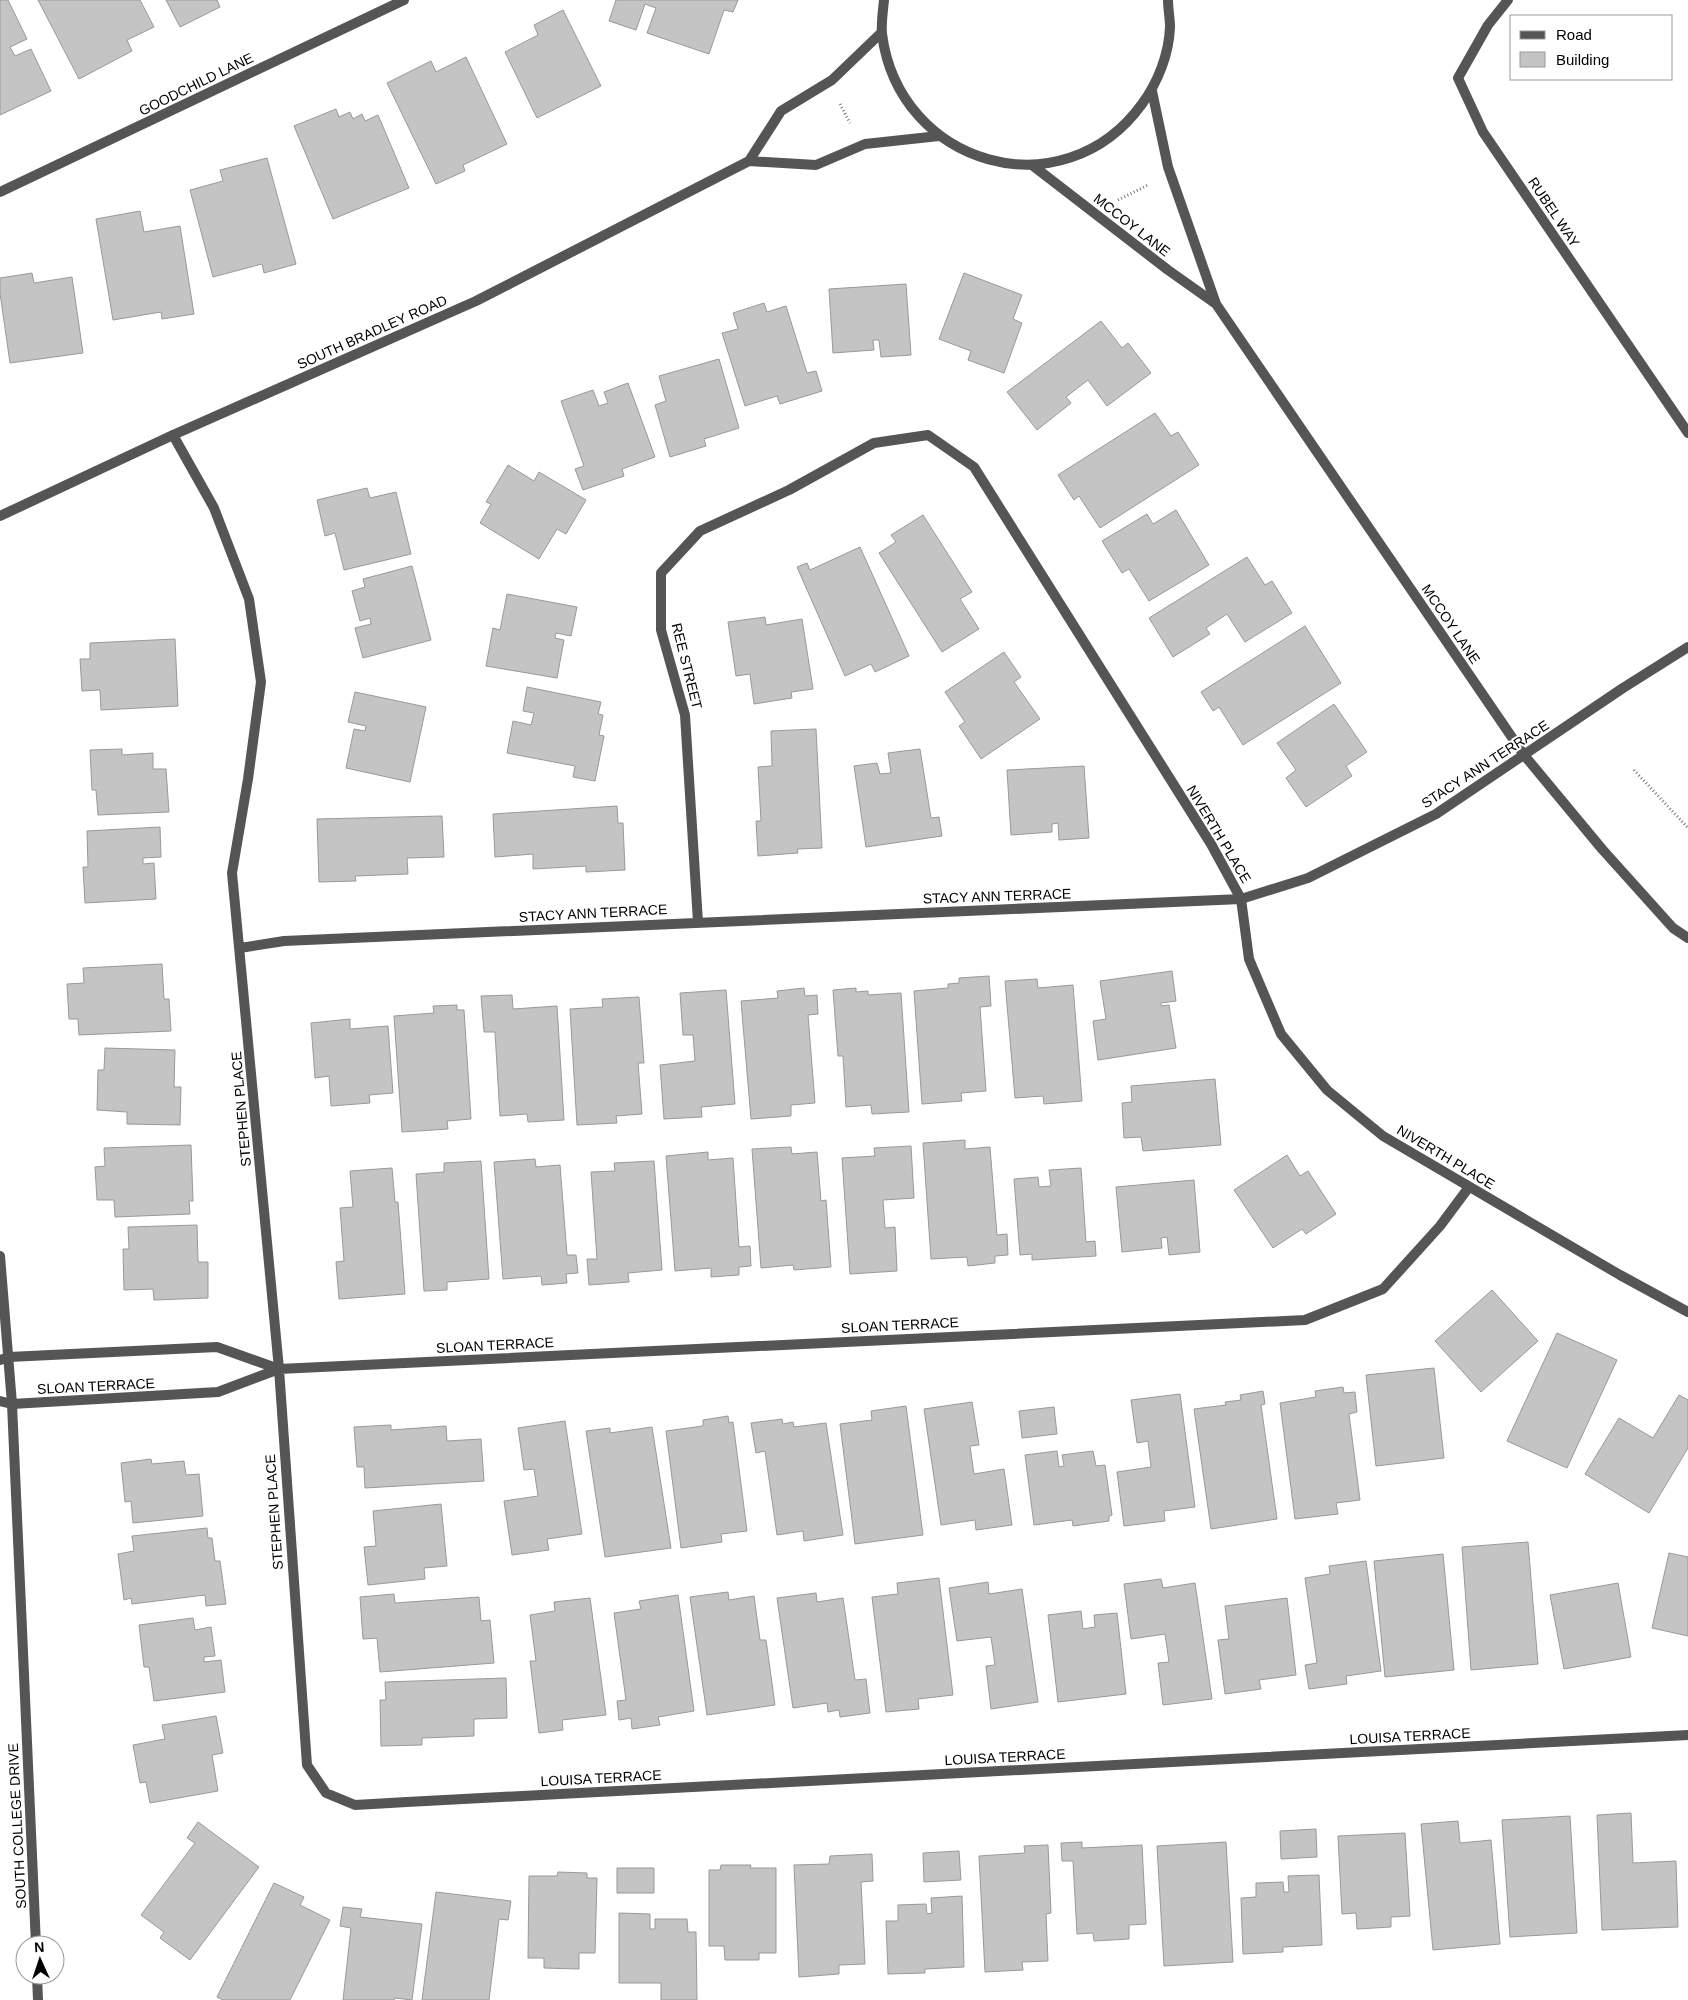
<svg xmlns="http://www.w3.org/2000/svg" width="1688" height="2000" font-family="Helvetica,sans-serif">
<style>
.building{fill:#c4c4c4;stroke:#999}
.lines{fill:none;stroke-linecap:round;stroke-linejoin:round}
.path{stroke:#777;stroke-width:3;stroke-dasharray:1 2.5;stroke-linecap:butt}
.minor{stroke:#555;stroke-width:10}
.tertiary{stroke:#555;stroke-width:10}
.labels{text-anchor:middle;stroke-width:4;stroke-linejoin:round;paint-order:stroke}
.street-label{font-size:14px;fill:#000;stroke:#fff}
</style>
<rect width="100%" height="100%" fill="#fff"/>
<path class="building" d="M0,0H8L27,39L10,47L15,56L31,49L51,91L0,115Z
M38,0H140L154,27L127,40L132,51L79,79Z
M166,0H217L220,7L180,27Z
M616,0H738L733,12L724,10L709,54L647,33L656,8L645,4L636,30L609,21Z
M563,10L601,86L537,118L505,52L538,35L534,25Z
M466,57L507,144L463,165L465,171L436,184L387,83L431,61L436,72Z
M336,109L339,117L350,112L353,119L362,114L365,121L378,115L409,188L333,219L294,126Z
M267,158L296,264L264,273L262,264L213,277L190,190L223,181L220,170Z
M140,211L144,232L180,226L194,314L162,319L161,312L113,320L96,219Z
M32,273L34,283L72,277L83,353L10,363L0,293V278Z
M964,273L1022,295L1013,319L1022,323L1004,373L968,360L971,351L939,339Z
M906,284L911,355L881,357L879,340H873L874,350L833,353L829,289Z
M764,303L767,312L786,306L807,373L816,371L822,391L780,404L777,396L745,406L722,333L738,329L733,313Z
M1101,321L1122,348L1128,343L1151,373L1107,406L1088,380L1066,397L1071,403L1037,430L1007,392Z
M719,359L739,428L704,439L706,446L670,457L655,405L666,401L659,376Z
M628,383L655,457L622,469L624,476L583,490L575,469L584,466L561,401L593,390L599,406L608,403L604,392Z
M1155,413L1171,436L1178,432L1199,465L1100,528L1079,496L1074,500L1058,475Z
M508,465L534,481L539,472L586,500L566,534L557,529L539,559L480,523L491,504L486,502Z
M367,488L370,498L396,492L411,554L344,570L335,533L325,536L317,500Z
M1176,510L1209,565L1149,601L1129,569L1122,573L1102,541L1147,514L1153,524Z
M923,515L972,592L960,599L979,629L942,652L879,553L896,542L891,535Z
M860,547L909,656L875,672L871,664L845,676L797,567L807,563L810,570Z
M1247,557L1265,585L1272,581L1292,613L1245,642L1227,614L1206,628L1210,634L1173,657L1149,618Z
M412,566L431,640L363,658L355,628L371,624L370,618L360,621L352,591L365,587L363,579Z
M507,594L577,607L571,636L556,633L555,638L564,640L557,678L486,666L493,628L500,630Z
M765,617L766,625L802,619L813,689L791,692L792,698L754,704L750,674L736,676L728,622Z
M1305,626L1341,683L1243,745L1219,707L1213,711L1201,692Z
M175,639L178,706L101,710L100,690L82,691L80,659H90V643Z
M1004,652L1021,677L1014,682L1040,719L981,759L959,726L965,722L945,692Z
M527,687L601,702L598,714L603,715L599,735L604,736L595,781L573,777L575,766L507,753L513,721L531,725L534,713L523,711Z
M355,692L426,707L410,782L346,768L354,729L365,731L366,726L348,722Z
M1334,704L1367,752L1346,766L1352,776L1306,807L1286,778L1296,770L1277,743Z
M816,729L822,848L797,849L798,853L758,856L756,821H761L758,767L772,766L771,731Z
M122,749V755L153,753V769H166L169,812L98,815L96,790H92L90,750Z
M920,749L931,818L939,817L942,836L866,847L854,766L877,763L880,774L891,773L888,753Z
M1084,766L1089,838L1059,840L1058,823L1052,824V832L1011,835L1007,770Z
M617,806L618,823H623L625,870L586,872V866L533,869V854L495,857L493,814Z
M442,816L444,857L407,858L408,874L355,876L356,881L319,882L317,819Z
M160,827L161,857L143,858V864L154,863L156,899L85,903L83,867H88L87,831Z
M162,964L164,999H169L171,1031L79,1035L78,1019H69L67,984L84,983L83,968Z
M1172,971L1176,1001L1161,1003V1006L1169,1005L1176,1048L1098,1060L1093,1021L1106,1019L1100,981Z
M989,976L991,1006L980,1007L986,1091L961,1093L962,1101L922,1104L914,991L948,988V984L959,983V978Z
M1037,979L1038,988L1073,985L1082,1101L1044,1104L1043,1096L1015,1098L1005,981Z
M804,988L805,996L817,995L818,1014L808,1015L815,1103L791,1105V1116L751,1119L741,1001L778,998L777,991Z
M856,988V992L868,991V995L901,993L909,1112L872,1114L871,1105L846,1107L843,1056H838L833,990Z
M726,990L735,1104L701,1107L702,1117L664,1119L660,1065L695,1061L693,1035H683L680,993Z
M512,995L513,1009L557,1006L564,1120L528,1122L527,1114L500,1116L495,1032H484L481,996Z
M639,997L644,1063H638L642,1114L616,1116L617,1123L577,1125L570,1009L603,1007L602,999Z
M457,1005V1010H464L471,1119L447,1121L448,1129L402,1132L394,1016L434,1013L433,1006Z
M350,1019V1029L388,1026L393,1093L369,1095L370,1103L331,1106L329,1076L315,1078L311,1023Z
M105,1048L175,1050L174,1087H181L180,1125L127,1124V1112L97,1110L98,1070H104Z
M1215,1079L1221,1145L1143,1151L1141,1137L1124,1138L1122,1103L1132,1102L1131,1086Z
M965,1140V1149L990,1147L997,1235L1007,1234L1008,1255L995,1256V1263L968,1266L967,1257L931,1259L923,1143Z
M191,1145L193,1201H189L190,1214L115,1217L114,1200H97L95,1167L105,1166L104,1148Z
M911,1146L914,1198L883,1200L885,1228L895,1227L897,1271L850,1274L842,1158L875,1156L874,1148Z
M791,1147L792,1154L817,1152L821,1201L826,1200L831,1267L794,1270L793,1265L761,1268L752,1149Z
M708,1152V1160L733,1158L739,1247L750,1246L751,1266L739,1267V1275L711,1277V1268L675,1271L666,1156Z
M1287,1155L1300,1176L1308,1171L1336,1214L1306,1234L1302,1229L1273,1248L1234,1190Z
M535,1159L536,1167L560,1165L567,1255H576L578,1273L566,1274L567,1283L542,1285L541,1276L503,1279L494,1162Z
M481,1161L489,1279L447,1282V1290L424,1291L416,1174L444,1172V1163Z
M654,1161L662,1270L628,1273L629,1282L589,1285L587,1259H597L591,1172L615,1171L614,1163Z
M392,1168L395,1202H398L405,1294L339,1299L336,1262L344,1261L340,1208L353,1207L350,1171Z
M1081,1168L1086,1242L1095,1241L1096,1256L1032,1260V1254L1020,1255L1014,1179L1038,1177L1039,1187L1051,1186L1049,1170Z
M1194,1180L1200,1252L1169,1255L1167,1237L1161,1238L1162,1248L1122,1252L1116,1187Z
M197,1225L198,1262H208V1298L154,1300L153,1289L124,1290L123,1249H129L128,1227Z
M1492,1290L1538,1341L1481,1392L1435,1341Z
M1557,1333L1617,1360L1567,1468L1507,1441Z
M1434,1368L1444,1458L1376,1466L1366,1375Z
M1343,1387L1344,1393L1355,1392L1357,1412L1349,1414L1360,1500L1336,1503L1338,1514L1295,1519L1280,1403L1316,1397L1315,1391Z
M1263,1391L1265,1404L1261,1405L1277,1519L1211,1529L1194,1409L1226,1405L1225,1402L1241,1400L1240,1395Z
M1180,1394L1195,1507L1164,1511L1165,1521L1124,1526L1117,1472L1151,1467L1148,1441L1137,1443L1131,1400Z
M1679,1395L1688,1400V1448L1649,1513L1585,1474L1619,1418L1653,1438Z
M972,1402L979,1445L970,1446L974,1474L1004,1469L1012,1525L976,1530L975,1520L941,1525L924,1409Z
M906,1406L923,1535L855,1544L840,1424L872,1420L871,1411Z
M1054,1407L1057,1434L1022,1438L1019,1411Z
M728,1416L729,1423L733,1422L747,1531L721,1534L722,1542L681,1548L666,1431L703,1426V1420Z
M782,1419L783,1424L793,1422L794,1427L826,1423L843,1535L804,1541L803,1531L777,1535L765,1451L756,1453L751,1423Z
M565,1421L582,1534L547,1539L549,1550L512,1555L504,1501L538,1496L534,1469L524,1470L518,1428Z
M391,1425V1430L446,1426L447,1441L481,1439L484,1481L365,1488L364,1467H357L354,1427Z
M652,1427L671,1548L605,1557L586,1431L610,1428V1433Z
M1057,1451L1059,1467L1064,1466L1062,1455L1093,1451L1096,1466L1105,1465L1112,1515L1109,1516V1521L1073,1526L1072,1520L1034,1525L1025,1455Z
M151,1459L152,1464L184,1461L186,1475L199,1474L203,1516L133,1523L131,1501L125,1502L121,1463Z
M441,1504L447,1566L424,1568L425,1579L368,1585L364,1547L376,1546L373,1511Z
M207,1528L208,1538H212L215,1561H220L226,1604L206,1606L205,1595L132,1604L131,1598L124,1600L118,1554L134,1551L132,1536Z
M1528,1542L1538,1664L1471,1670L1462,1547Z
M1669,1553L1688,1557V1636L1652,1628Z
M1443,1554L1454,1670L1385,1677L1374,1561Z
M1366,1561L1381,1671L1346,1676L1347,1684L1309,1689L1305,1665L1317,1663L1305,1578L1330,1574L1329,1566Z
M939,1578L953,1695L918,1699L919,1709L886,1712L872,1597L898,1594L897,1583Z
M1161,1579L1163,1588L1195,1583L1212,1699L1163,1705L1158,1663L1169,1662L1165,1634L1131,1639L1124,1584Z
M988,1582L989,1594L1022,1589L1038,1702L991,1709L986,1666L995,1665L991,1637L957,1641L949,1588Z
M1618,1583L1631,1657L1564,1669L1550,1595Z
M728,1592L729,1600L754,1596L760,1640H766L775,1705L707,1715L690,1597Z
M816,1593L817,1602L843,1598L855,1680L866,1679L870,1713L840,1717L839,1710L828,1712L827,1703L793,1708L777,1598Z
M394,1594L395,1603L479,1597L481,1621L490,1620L494,1663L380,1672L377,1638L363,1639L360,1597Z
M678,1595L694,1711L658,1717L660,1725L632,1729L631,1718L619,1720L617,1701L626,1700L614,1613L641,1609L639,1601Z
M590,1598L606,1715L562,1720L563,1730L539,1733L530,1661H536L530,1615L555,1611L554,1602Z
M1287,1598L1296,1675L1259,1680L1261,1689L1225,1694L1218,1640L1229,1639L1225,1606Z
M1081,1611L1083,1629L1095,1627L1094,1615L1117,1613L1126,1694L1058,1702L1048,1615Z
M193,1618L195,1630L211,1627L215,1656L204,1657V1662L221,1660L225,1692L154,1701L149,1667H144L139,1625Z
M506,1678L507,1718L474,1719V1736L422,1738V1745L381,1746L380,1700H386L385,1682Z
M216,1716L223,1753L212,1755L218,1791L150,1803L146,1782L140,1783L133,1745L165,1739L162,1725Z
M1631,1813L1633,1863L1676,1861L1678,1927L1602,1930L1597,1815Z
M1570,1816L1577,1933L1510,1937L1502,1820Z
M1458,1821L1460,1843L1491,1840L1500,1944L1433,1950L1421,1824Z
M198,1822L259,1867L190,1960L160,1938L164,1932L141,1915L195,1843L187,1838Z
M1316,1829L1317,1857L1281,1859L1280,1831Z
M1405,1833L1410,1916L1391,1917V1927L1357,1929L1356,1913L1342,1914L1338,1836Z
M1082,1842V1848L1142,1845L1146,1924L1129,1925V1939L1094,1941L1093,1933L1077,1934L1073,1861H1062L1061,1843Z
M1226,1842L1233,1962L1164,1966L1157,1846Z
M1048,1845L1051,1913L1046,1914L1048,1961L1022,1962L1023,1970L985,1972L979,1856L1025,1853L1024,1846Z
M959,1851L961,1880L924,1882L923,1853Z
M872,1854L873,1881L861,1882L865,1964L839,1965V1974L799,1977L794,1865L829,1864L830,1856Z
M721,1865H751L750,1868H776V1953H759V1960H725L724,1946H709V1870H720Z
M617,1868H654V1893H617Z
M558,1872L587,1873V1878H597L595,1953H579V1969L544,1968V1958H528L529,1876H557Z
M1319,1875L1322,1945L1283,1947V1952L1243,1954L1241,1898L1256,1897V1883L1283,1882L1284,1892H1289L1288,1876Z
M274,1883L304,1897L300,1905L330,1920L290,2000H223L217,1997Z
M436,1892L511,1901L508,1920L499,1919L489,2000H422Z
M962,1896L964,1967L925,1969V1973L888,1974L886,1921H898V1905L926,1904L927,1914L932,1913L931,1898Z
M343,1907L362,1909L360,1917L422,1924L412,2000L395,1998L394,2000H343L351,1928L340,1926Z
M619,1913L650,1914V1929H655V1919H687L688,1932H696L697,2000H661V1983H619Z"/>
<g class="lines">
<path class="path" d="M840,104L850,123
M1118,200L1148,185
M1634,770L1688,828"/>
<path class="minor" d="M1508,0L1488,25L1458,78L1483,132L1688,433
M0,192L404,0
M173,435L214,508L249,599L261,682L248,779L232,873L279,1369L307,1765L326,1793L355,1805L407,1802L1688,1735
M698,922L685,715L661,630V573L700,531L789,490L874,443L928,435L974,467L1211,844L1241,899L1249,959L1281,1034L1327,1090L1383,1136L1620,1275L1688,1312
M240,948L284,941L1241,899L1308,878L1436,814L1623,688L1688,647
M0,1360L9,1357L217,1347L279,1369
M0,1401L12,1404L218,1392L279,1369L1305,1320L1383,1289L1440,1226L1469,1187"/>
<path class="tertiary" d="M884,0C883,11 881,23 882,34C899,166 1063,213 1142,104C1158,82 1169,54 1170,27C1170,18 1168,9 1168,0
M1152,91L1168,167L1216,304L1524,755L1602,849L1673,928L1688,938
M749,161L816,165L865,144L939,136
M1032,165L1168,270L1216,304
M0,516L173,435L476,301L749,161L781,111L832,80L882,32
M0,1256L12,1404L36,1945
M37,1975L38,2000"/>
</g>
<g class="labels">
<g class="street-label">
<text transform="translate(196 84) rotate(-26)" y="5">GOODCHILD LANE</text>
<text transform="translate(1554 212) rotate(56)" y="5">RUBEL WAY</text>
<text transform="translate(1132 225) rotate(38)" y="5">MCCOY LANE</text>
<text transform="translate(372 332) rotate(-24)" y="5">SOUTH BRADLEY ROAD</text>
<text transform="translate(1451 624) rotate(56)" y="5">MCCOY LANE</text>
<text transform="translate(687 666) rotate(76)" y="5">REE STREET</text>
<text transform="translate(1485 764) rotate(-33)" y="5">STACY ANN TERRACE</text>
<text transform="translate(1219 834) rotate(59)" y="5">NIVERTH PLACE</text>
<text transform="translate(997 896) rotate(-2)" y="5">STACY ANN TERRACE</text>
<text transform="translate(593 913) rotate(-3)" y="5">STACY ANN TERRACE</text>
<text transform="translate(241 1109) rotate(-95)" y="5">STEPHEN PLACE</text>
<text transform="translate(1446 1157) rotate(31)" y="5">NIVERTH PLACE</text>
<text transform="translate(900 1325) rotate(-3)" y="5">SLOAN TERRACE</text>
<text transform="translate(495 1345) rotate(-3)" y="5">SLOAN TERRACE</text>
<text transform="translate(96 1386) rotate(-3)" y="5">SLOAN TERRACE</text>
<text transform="translate(274 1512) rotate(-94)" y="5">STEPHEN PLACE</text>
<text transform="translate(1410 1736) rotate(-3)" y="5">LOUISA TERRACE</text>
<text transform="translate(1005 1757) rotate(-3)" y="5">LOUISA TERRACE</text>
<text transform="translate(601 1778) rotate(-3)" y="5">LOUISA TERRACE</text>
<text transform="translate(17 1826) rotate(-93)" y="5">SOUTH COLLEGE DRIVE</text>
</g>
</g>
<rect x="1510" y="15" width="162" height="65" fill="#ffffff" stroke="#999999"/>
<rect x="1520" y="31" width="25" height="8" fill="#555555" stroke="#999999"/>
<text x="1556" y="40" font-size="15" fill="#000000">Road</text>
<rect x="1520" y="52" width="25" height="15" fill="#c4c4c4" stroke="#999999"/>
<text x="1556" y="65" font-size="15" fill="#000000">Building</text>
<g transform="translate(40 1960) rotate(357)"><circle r="24" fill="#ffffff" stroke="#999999"/>
<path d="M0-4L9 19L0 12L-9 19Z" fill="#000000"/>
<text y="-8" font-size="14" font-weight="bold" text-anchor="middle" fill="#000000">N</text>
</g>
</svg>
